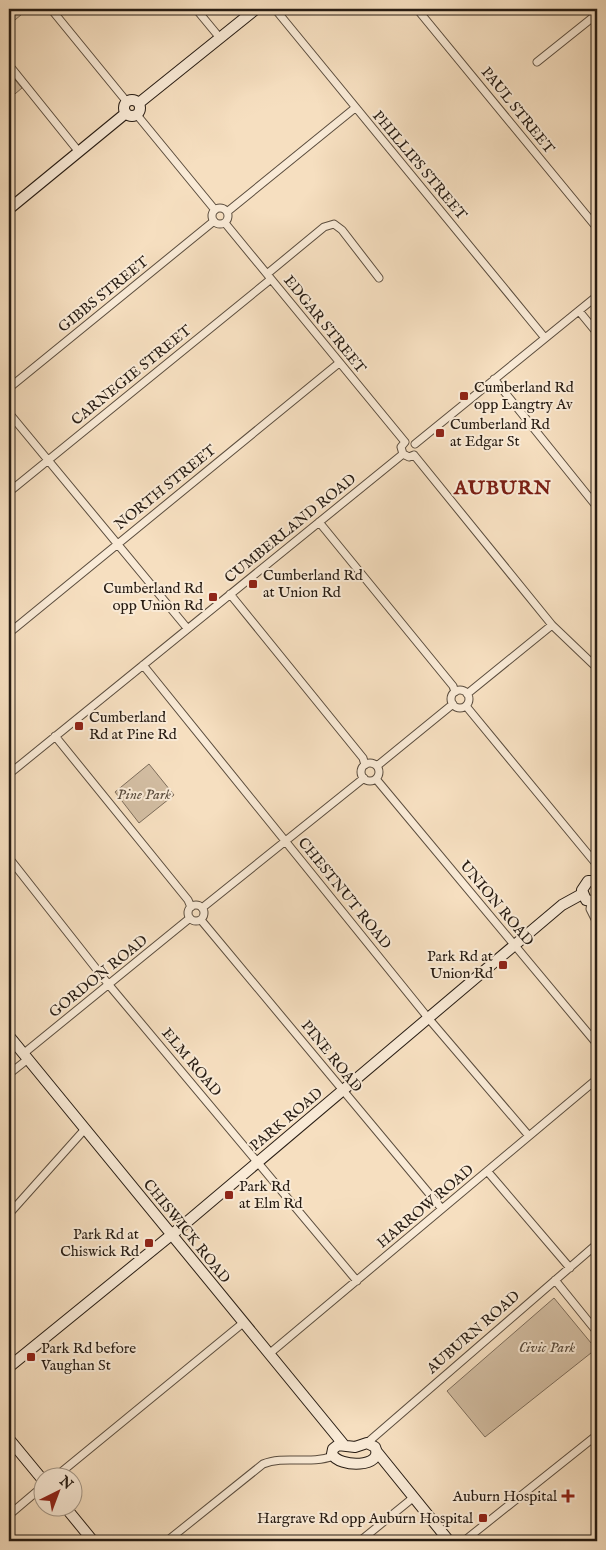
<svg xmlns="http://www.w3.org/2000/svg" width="606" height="1550" font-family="'IM FELL English',serif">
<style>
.green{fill:#d3bea3;stroke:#7d6d5b}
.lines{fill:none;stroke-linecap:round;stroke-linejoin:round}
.street-casing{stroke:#5b4d3e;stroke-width:9}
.secondary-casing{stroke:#271c13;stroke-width:12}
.street{stroke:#f9ead6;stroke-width:7}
.secondary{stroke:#f9ead6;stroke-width:10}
.poi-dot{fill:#8f2418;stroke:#f9ead6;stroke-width:2}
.labels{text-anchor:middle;stroke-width:4;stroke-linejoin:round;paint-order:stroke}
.street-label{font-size:15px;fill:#271c13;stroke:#f9ead6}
.poi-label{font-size:15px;fill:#271c13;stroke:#f9ead6;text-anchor:start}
.park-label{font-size:15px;font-style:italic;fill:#5b4d3e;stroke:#f9ead6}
.district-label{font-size:20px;font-weight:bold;letter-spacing:1px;fill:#7a1f14;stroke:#f9ead6}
</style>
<rect width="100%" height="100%" fill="#f6dfc0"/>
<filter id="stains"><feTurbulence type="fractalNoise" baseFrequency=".004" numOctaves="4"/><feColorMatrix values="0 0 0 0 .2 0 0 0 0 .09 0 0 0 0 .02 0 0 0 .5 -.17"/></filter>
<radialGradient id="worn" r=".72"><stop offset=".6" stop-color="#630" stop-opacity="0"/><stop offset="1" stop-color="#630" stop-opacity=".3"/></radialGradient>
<path class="green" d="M9,9H28L9,25Z
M9,73L22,88L9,99Z
M149,764L174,795L139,823L115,792Z
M554,1298L596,1349L485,1437L447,1391Z"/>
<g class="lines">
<defs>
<path id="street" d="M51,9L127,102
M196,9L220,38
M275,9L545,338
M417,9L597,228
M537,62L597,14
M9,65L79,152
M137,115L215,210
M212 216a8 8 0 1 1 16 0a8 8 0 1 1-16 0Z
M227,212L355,108
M225,223L405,442
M267,274L324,227L334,224L342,230L379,278
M579,311L597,333
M494,379L597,507
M9,388L214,221
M9,413L187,628
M405,442L401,447L403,454L409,457L414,455
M415,444L597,296
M414,455L552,625L597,668
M9,492L271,279
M319,522L453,686L455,692
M230,594L363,758L365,765
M9,633L339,363
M143,665L429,1019L529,1136
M451 699a9 9 0 1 1 18 0a9 9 0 1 1-18 0Z
M467,694L552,625
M466,706L597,865
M55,736L188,900L191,907
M361 772a9 9 0 1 1 18 0a9 9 0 1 1-18 0Z
M377,766L453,704
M9,774L403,454
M376,779L597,1044
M9,858L109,985L357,1281
M591,903L590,909L597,923
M188 913a8 8 0 1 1 16 0a8 8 0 1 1-16 0Z
M202,908L364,778
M201,920L442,1209
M23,1054L190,918
M9,1074L28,1059
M488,1172L570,1268
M9,1214L85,1129
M555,1280L597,1332
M269,1354L597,1079
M367,1443L597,1244
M54,1478L243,1323
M9,1515L42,1487
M167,1541L263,1464C284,1455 311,1465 333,1456
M360,1541L414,1497
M464,1541L597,1435"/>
<path id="secondary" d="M124 108a8 8 0 1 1 16 0a8 8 0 1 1-16 0Z
M139,103L256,9
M9,209L126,113
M597,881H588L582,890L586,900L597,902
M9,1036L344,1445
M9,1367L181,1227L562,905L582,894
M9,1439L42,1479
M367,1443L375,1447C385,1468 339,1468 332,1454L333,1449L338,1445L355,1447Z
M377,1452L449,1541
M66,1508L93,1541"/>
</defs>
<use href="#street" class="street-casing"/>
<use href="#secondary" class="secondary-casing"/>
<use href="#street" class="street"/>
<use href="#secondary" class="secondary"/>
</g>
<g class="poi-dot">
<rect x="459" y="391" width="10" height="10" rx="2.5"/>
<rect x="435" y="428" width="10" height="10" rx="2.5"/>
<rect x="248" y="579" width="10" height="10" rx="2.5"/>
<rect x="208" y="592" width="10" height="10" rx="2.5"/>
<rect x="74" y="721" width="10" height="10" rx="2.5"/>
<rect x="498" y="960" width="10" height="10" rx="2.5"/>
<rect x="224" y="1190" width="10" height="10" rx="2.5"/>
<rect x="144" y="1238" width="10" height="10" rx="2.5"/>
<rect x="26" y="1352" width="10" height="10" rx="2.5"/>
<path d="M565.5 1488.5h5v5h5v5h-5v5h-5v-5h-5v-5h5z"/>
<rect x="478" y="1513" width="10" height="10" rx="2.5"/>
</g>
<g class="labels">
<g class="street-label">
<text transform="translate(518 110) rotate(51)" y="5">PAUL STREET</text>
<text transform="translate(420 165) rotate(50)" y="5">PHILLIPS STREET</text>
<text transform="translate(103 294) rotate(-39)" y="5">GIBBS STREET</text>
<text transform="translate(325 324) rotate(51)" y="5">EDGAR STREET</text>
<text transform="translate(131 375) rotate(-39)" y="5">CARNEGIE STREET</text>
<text transform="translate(165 487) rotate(-39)" y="5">NORTH STREET</text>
<text transform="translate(290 528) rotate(-39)" y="5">CUMBERLAND ROAD</text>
<text transform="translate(345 893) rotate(51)" y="5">CHESTNUT ROAD</text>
<text transform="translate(497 903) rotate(50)" y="5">UNION ROAD</text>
<text transform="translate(98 976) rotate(-39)" y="5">GORDON ROAD</text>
<text transform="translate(332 1056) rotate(51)" y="5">PINE ROAD</text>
<text transform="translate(192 1062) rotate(50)" y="5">ELM ROAD</text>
<text transform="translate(286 1119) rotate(-40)" y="5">PARK ROAD</text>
<text transform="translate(425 1206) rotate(-40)" y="5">HARROW ROAD</text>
<text transform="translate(187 1231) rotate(51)" y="5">CHISWICK ROAD</text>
<text transform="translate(473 1332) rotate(-41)" y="5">AUBURN ROAD</text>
</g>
<g class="poi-label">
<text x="474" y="392">Cumberland Rd<tspan x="474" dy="17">opp Langtry Av</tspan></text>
<text x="450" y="429">Cumberland Rd<tspan x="450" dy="17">at Edgar St</tspan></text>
<text x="263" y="580">Cumberland Rd<tspan x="263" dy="17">at Union Rd</tspan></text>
<text x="203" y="593" text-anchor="end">Cumberland Rd<tspan x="203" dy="17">opp Union Rd</tspan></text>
<text x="89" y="722">Cumberland<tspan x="89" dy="17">Rd at Pine Rd</tspan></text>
<text x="493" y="961" text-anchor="end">Park Rd at<tspan x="493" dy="17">Union Rd</tspan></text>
<text x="239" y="1191">Park Rd<tspan x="239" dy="17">at Elm Rd</tspan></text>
<text x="139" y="1239" text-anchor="end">Park Rd at<tspan x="139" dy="17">Chiswick Rd</tspan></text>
<text x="41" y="1353">Park Rd before<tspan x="41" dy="17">Vaughan St</tspan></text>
<text x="557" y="1501" text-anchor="end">Auburn Hospital</text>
<text x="473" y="1523" text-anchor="end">Hargrave Rd opp Auburn Hospital</text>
</g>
<g class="park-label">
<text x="144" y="799">Pine Park</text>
<text x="547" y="1352">Civic Park</text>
</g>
<g class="district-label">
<text x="503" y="494">AUBURN</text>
</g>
</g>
<rect width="606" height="1550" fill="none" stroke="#f6dfc0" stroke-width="30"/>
<rect x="10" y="10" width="586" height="1530" fill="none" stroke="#271c13" stroke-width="2.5"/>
<rect x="15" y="15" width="576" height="1520" fill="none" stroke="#271c13"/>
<g transform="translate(58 1492) rotate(42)"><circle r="24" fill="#f9ead6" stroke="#a59888"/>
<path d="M0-4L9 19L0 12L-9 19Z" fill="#8f2418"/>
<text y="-8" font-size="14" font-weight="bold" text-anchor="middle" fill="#271c13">N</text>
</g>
<rect width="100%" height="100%" filter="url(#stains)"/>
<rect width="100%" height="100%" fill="url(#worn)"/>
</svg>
